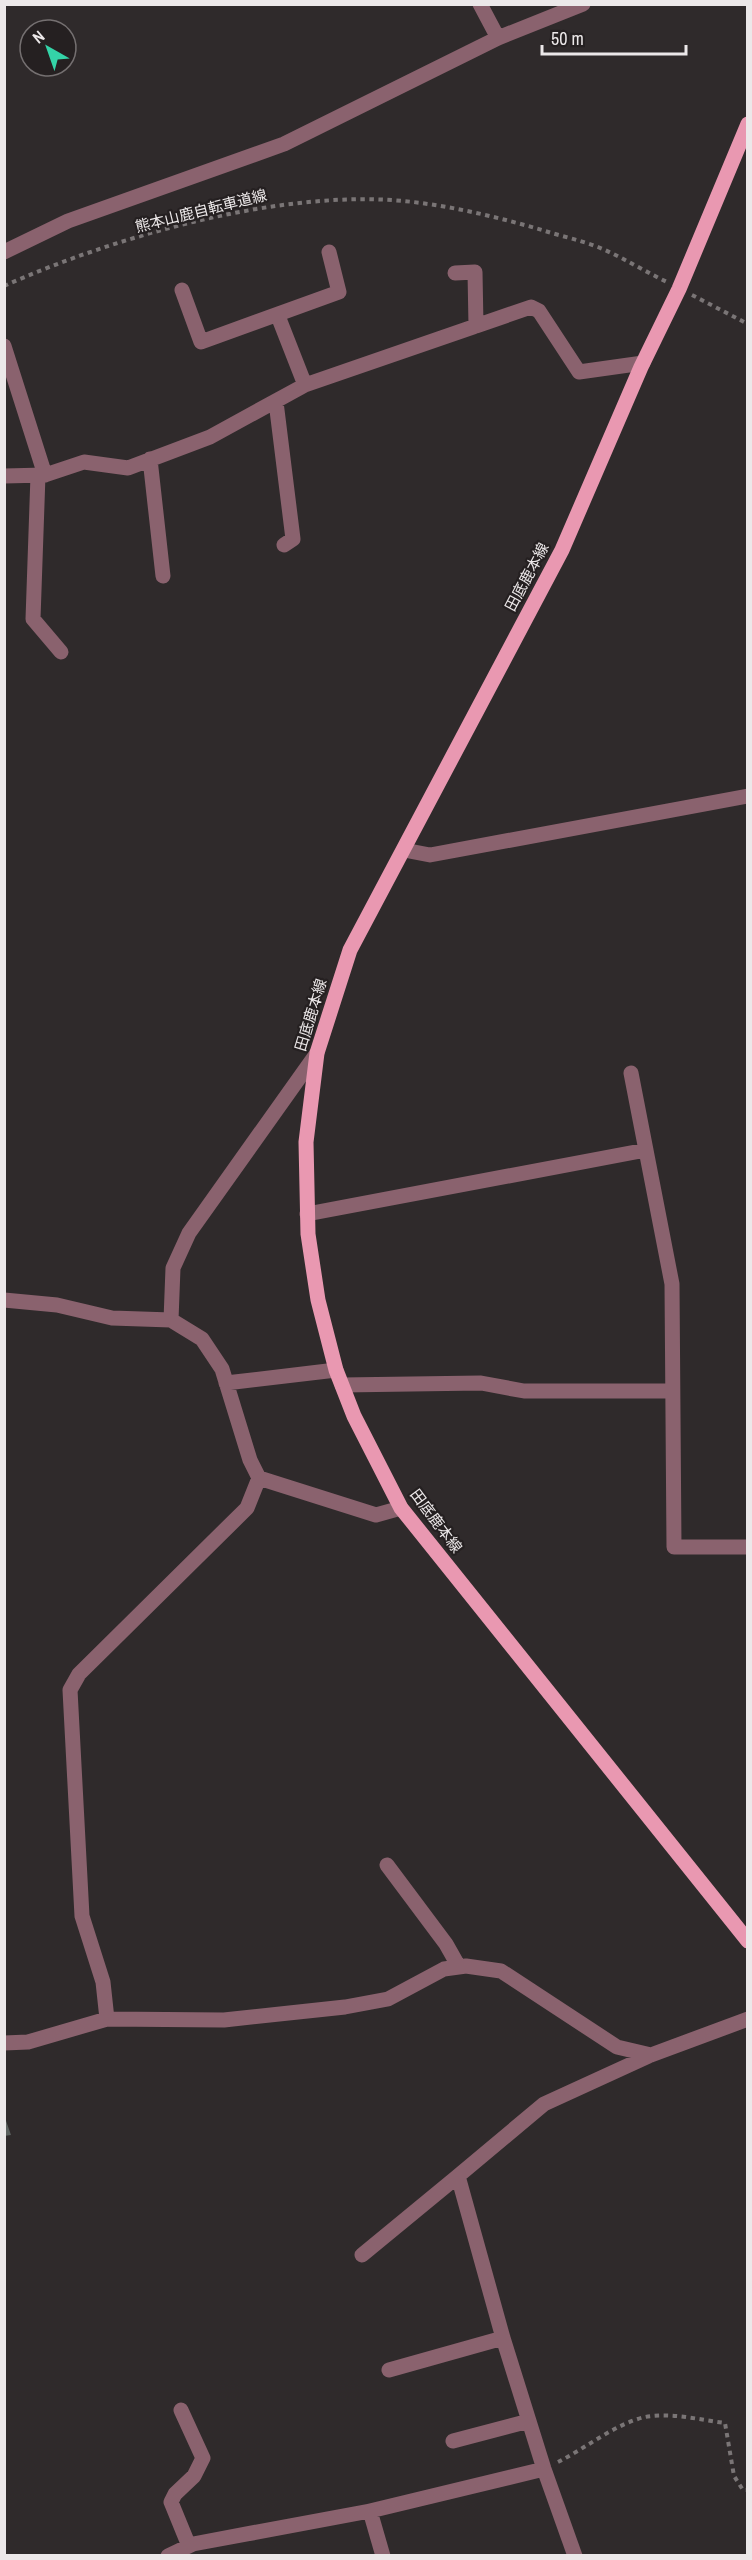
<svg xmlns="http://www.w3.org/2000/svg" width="752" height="2560" font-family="'Archivo Narrow','Noto Sans JP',sans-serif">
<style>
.building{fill:#5b605e}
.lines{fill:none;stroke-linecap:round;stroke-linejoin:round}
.path{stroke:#7a7576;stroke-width:4;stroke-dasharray:4.5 4.5;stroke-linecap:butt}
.minor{stroke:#8a626e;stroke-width:15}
.major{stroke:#e998b1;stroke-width:15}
.labels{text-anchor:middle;stroke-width:4.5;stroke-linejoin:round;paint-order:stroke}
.street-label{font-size:15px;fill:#ece8e9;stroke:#252021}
</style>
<rect width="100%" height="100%" fill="#2f2a2b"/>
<path class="building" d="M4,2115L11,2135L4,2136Z"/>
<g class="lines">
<path class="path" d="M4,286C118,235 289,187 413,202C456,207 501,218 542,230C560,236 580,240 598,247C622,257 644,271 667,282
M692,295L748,324
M558,2462C586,2448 615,2424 645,2417C671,2412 700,2420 725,2423L734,2476L743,2490H748"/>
<path class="minor" d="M480,4L498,38
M4,252L68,221L284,144L498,38L583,4
M455,273L475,272L476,326
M182,290L201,342L339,292L329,252
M278,316L305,385
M4,346L45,475
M276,402L293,539L284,545
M150,459L163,576
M38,475L33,619L61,652
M4,476L45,475L84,462L128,468L210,437L305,385L531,307L539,311L579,372L643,363
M404,850L430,855L748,796
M631,1073L672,1284L674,1547H748
M307,1214L646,1150
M4,1300L57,1305L112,1318L171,1320L202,1339L222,1369L250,1460L259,1478L376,1515L401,1508
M171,1320L173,1268L189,1233L317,1053
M226,1383L336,1370
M342,1385L481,1383L524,1391H672
M387,1865L446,1944L459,1967
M107,2019L103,1982L82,1916L70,1690L79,1674L247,1508L259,1478
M4,2043L28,2042L107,2019L224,2020L345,2007L388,1999L444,1969L466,1966L501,1971L617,2047L651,2055
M362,2255L458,2176
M389,2370L503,2338
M181,2410L203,2458L194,2476L175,2494L171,2502L189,2546
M453,2441L529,2421
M370,2511L383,2556
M168,2556L193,2544L370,2511L544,2469
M575,2556L544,2469L503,2338L458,2176L544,2104L651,2055L748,2019"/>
<path class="major" d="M748,124L679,289L641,367L562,550L350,950L317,1053L306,1142L308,1234L318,1300L336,1370L354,1416L401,1508L748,1941"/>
</g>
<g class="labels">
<g class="street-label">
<text transform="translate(201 211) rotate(-14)" y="5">熊本山鹿自転車道線</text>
<text transform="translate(527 577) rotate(-62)" y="5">田底鹿本線</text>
<text transform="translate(311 1015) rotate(-73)" y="5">田底鹿本線</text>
<text transform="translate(436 1521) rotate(53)" y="5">田底鹿本線</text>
</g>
</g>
<rect width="752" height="2560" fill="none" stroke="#ece8e9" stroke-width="12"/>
<g transform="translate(48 48) rotate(320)"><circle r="28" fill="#252021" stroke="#757071" stroke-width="1.5"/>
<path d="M0-4.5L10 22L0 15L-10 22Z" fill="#34d4a8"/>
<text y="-9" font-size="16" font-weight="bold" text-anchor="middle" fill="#ece8e9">N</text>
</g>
<path d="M542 45v9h144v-9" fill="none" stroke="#ece8e9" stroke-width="3"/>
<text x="551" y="45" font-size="18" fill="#ece8e9" stroke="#252021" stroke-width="4.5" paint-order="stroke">50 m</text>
</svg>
